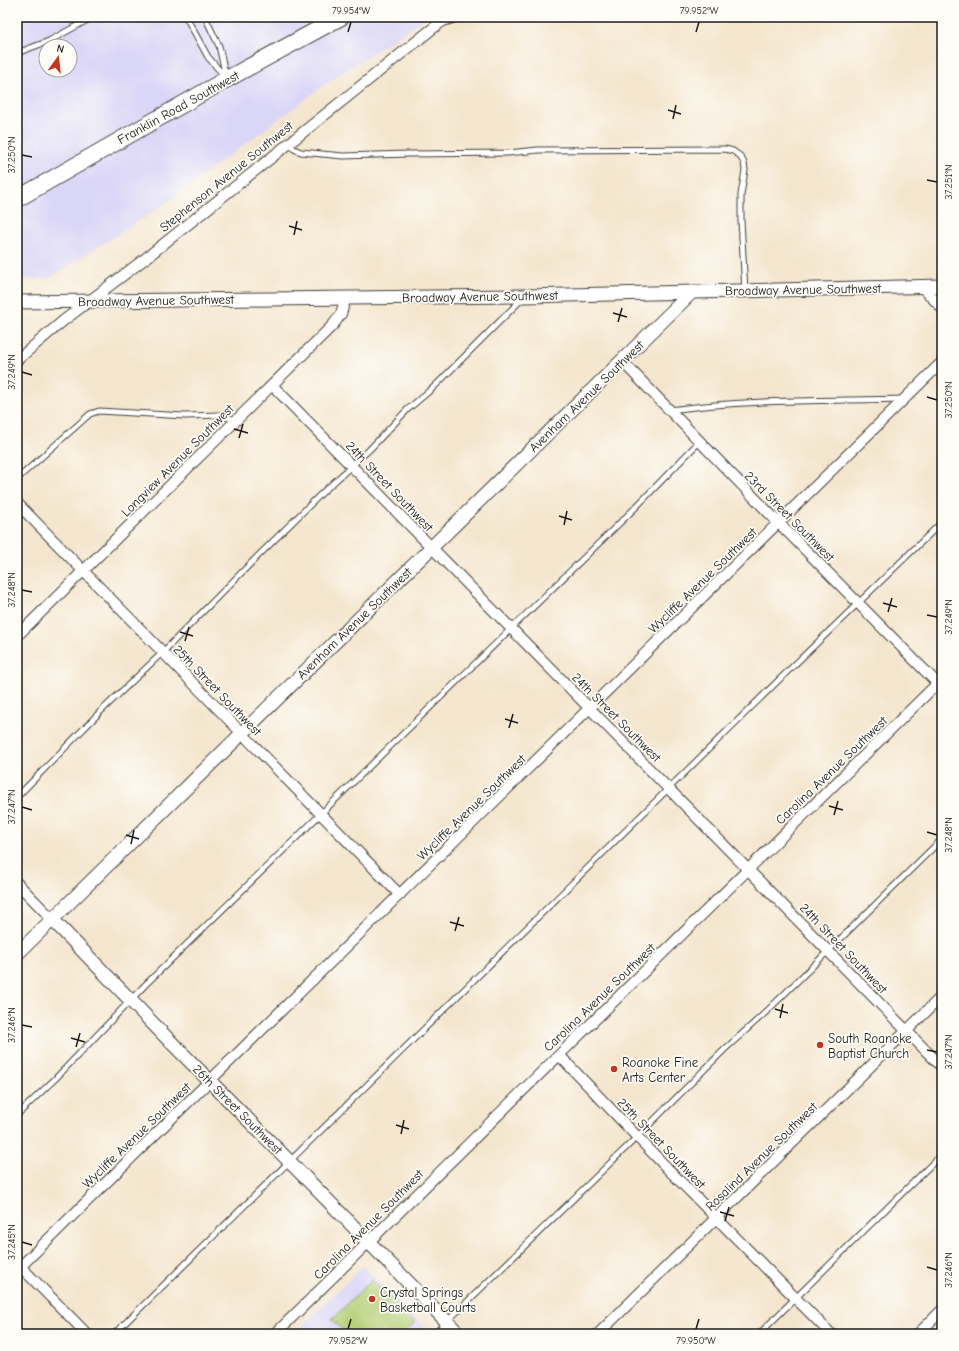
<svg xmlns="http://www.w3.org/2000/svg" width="959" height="1351" font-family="'Comic Neue',sans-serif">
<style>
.built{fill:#dad6f7;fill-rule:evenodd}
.grass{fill:#b5d076;stroke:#687649}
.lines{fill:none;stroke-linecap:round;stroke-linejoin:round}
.service-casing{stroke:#3c3a37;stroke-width:7}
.minor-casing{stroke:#3c3a37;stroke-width:12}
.tertiary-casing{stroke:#3c3a37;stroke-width:15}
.primary-casing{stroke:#3c3a37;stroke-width:18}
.service{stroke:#fff;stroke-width:5}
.minor{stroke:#fff;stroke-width:10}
.tertiary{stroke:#fff;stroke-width:13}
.primary{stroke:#fff;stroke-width:16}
.ticks{fill:none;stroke:#1c1c1c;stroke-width:1.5}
.poi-dot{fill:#c8321e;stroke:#fdfcf7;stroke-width:1.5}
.labels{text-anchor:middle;stroke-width:3.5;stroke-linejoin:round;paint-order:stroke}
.street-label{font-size:13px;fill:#1c1c1c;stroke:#fdfcf7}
.poi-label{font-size:13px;fill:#1c1c1c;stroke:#fdfcf7;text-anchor:start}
.neatline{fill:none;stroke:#1c1c1c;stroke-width:1.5}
.ticks-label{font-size:10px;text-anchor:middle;fill:#1c1c1c}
</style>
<rect width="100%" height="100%" fill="#fdfcf7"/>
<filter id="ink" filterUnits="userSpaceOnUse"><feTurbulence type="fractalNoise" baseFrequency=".025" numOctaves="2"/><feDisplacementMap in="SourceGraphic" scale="8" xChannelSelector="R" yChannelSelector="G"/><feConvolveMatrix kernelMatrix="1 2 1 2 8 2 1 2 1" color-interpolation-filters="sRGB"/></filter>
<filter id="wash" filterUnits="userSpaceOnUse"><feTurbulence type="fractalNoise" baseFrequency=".012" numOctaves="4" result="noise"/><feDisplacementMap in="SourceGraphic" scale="16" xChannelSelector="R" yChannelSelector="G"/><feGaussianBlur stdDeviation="0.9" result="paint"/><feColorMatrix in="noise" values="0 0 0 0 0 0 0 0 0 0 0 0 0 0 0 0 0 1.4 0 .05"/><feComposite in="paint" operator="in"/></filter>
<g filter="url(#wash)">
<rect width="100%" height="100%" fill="#f4e6ce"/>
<path class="built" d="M17,17H427L327,83L159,208L48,279H17ZM46,46H70V70H46Z
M363,1266L428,1331L425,1334H294Z"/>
<path class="grass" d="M372,1280L415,1323L404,1334H346L332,1319Z"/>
</g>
<g filter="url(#ink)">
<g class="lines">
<defs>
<path id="service" d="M186,17L208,57L226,78
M205,17L219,46L226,77
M17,53L49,41L93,17
M289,143L294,149L301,152L343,156L408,154L508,153L538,150L725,149L733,151L740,156L744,163L745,170L741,195V221L745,290
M670,410C747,399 826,401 904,399
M17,479L90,414L99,411L185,416L220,415L236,420
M17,797L100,712L163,652L256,558L322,493L369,450L408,409L434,387L523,298
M17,1115L56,1078L145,985L634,509L699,442
M114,1334C339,1114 563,893 787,672C838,622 891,572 942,522
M434,1334L637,1137L724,1050L765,1013L942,839
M759,1334L942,1154"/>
<path id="minor" d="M921,286L942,308
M17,360L63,321L146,258L432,29L443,21L455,17
M622,361L769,513L942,688
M272,385L942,1067
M17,503L400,895
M17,636L333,325L341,314L346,297
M17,883L52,919
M559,1055L667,1168L831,1334
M17,1263L87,1334
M17,1270L942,362
M275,1334L942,679
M598,1334L942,996
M918,1334L942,1310"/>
<path id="tertiary" d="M17,302L525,296L942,286
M52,919L164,1035L290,1162L459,1334
M17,954L692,292"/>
<path id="primary" d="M17,199L227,79L341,17"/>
</defs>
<use href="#service" class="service-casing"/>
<use href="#minor" class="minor-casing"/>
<use href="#tertiary" class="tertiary-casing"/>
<use href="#primary" class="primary-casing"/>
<use href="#service" class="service"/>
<use href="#minor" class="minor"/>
<use href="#tertiary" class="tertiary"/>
<use href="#primary" class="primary"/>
</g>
</g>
<path class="ticks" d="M348,32L351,22M696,32L699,22M668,110L681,114M673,119L676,105M22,155L32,157M927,180L937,182M289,226L302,230M294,235L297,221M613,313L627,317M618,322L622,308M22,372L32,375M927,397L937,400M234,429L248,433M239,438L243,424M559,516L572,520M564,525L567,511M22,590L32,592M883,603L897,607M888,612L892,598M927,615L937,617M180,632L193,636M185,641L189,627M505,719L518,723M509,728L513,714M829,806L843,810M22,807L32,810M834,815L838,801M927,832L937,835M126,835L139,839M131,844L134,830M450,922L464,926M455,931L459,917M775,1009L788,1013M780,1018L783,1004M22,1025L32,1027M71,1038L85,1042M76,1047L80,1033M927,1050L937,1052M396,1125L409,1129M401,1134L404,1120M720,1212L734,1216M725,1221L729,1207M22,1242L32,1245M927,1267L937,1270M348,1329L351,1319M696,1329L699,1319"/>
<g class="poi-dot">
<circle cx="820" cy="1045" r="4"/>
<circle cx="614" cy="1069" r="4"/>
<circle cx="372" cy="1299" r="4"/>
</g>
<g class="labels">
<g class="street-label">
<text transform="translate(178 107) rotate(-29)" y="5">Franklin Road Southwest</text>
<text transform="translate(226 176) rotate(-39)" y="5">Stephenson Avenue Southwest</text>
<text transform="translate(803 289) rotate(-1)" y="5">Broadway Avenue Southwest</text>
<text transform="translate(480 296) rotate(-1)" y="5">Broadway Avenue Southwest</text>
<text transform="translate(156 300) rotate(-1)" y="5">Broadway Avenue Southwest</text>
<text transform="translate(586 396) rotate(-44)" y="5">Avenham Avenue Southwest</text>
<text transform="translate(177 460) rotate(-45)" y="5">Longview Avenue Southwest</text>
<text transform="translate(390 486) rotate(46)" y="5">24th Street Southwest</text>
<text transform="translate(790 516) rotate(45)" y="5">23rd Street Southwest</text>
<text transform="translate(702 580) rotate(-44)" y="5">Wycliffe Avenue Southwest</text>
<text transform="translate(354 623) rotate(-44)" y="5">Avenham Avenue Southwest</text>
<text transform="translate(218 690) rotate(46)" y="5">25th Street Southwest</text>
<text transform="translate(617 717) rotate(45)" y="5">24th Street Southwest</text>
<text transform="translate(831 770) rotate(-44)" y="5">Carolina Avenue Southwest</text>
<text transform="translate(471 807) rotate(-44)" y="5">Wycliffe Avenue Southwest</text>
<text transform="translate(844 948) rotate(46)" y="5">24th Street Southwest</text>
<text transform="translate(599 997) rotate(-44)" y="5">Carolina Avenue Southwest</text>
<text transform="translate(238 1109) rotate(45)" y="5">26th Street Southwest</text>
<text transform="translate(136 1135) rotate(-44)" y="5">Wycliffe Avenue Southwest</text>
<text transform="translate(662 1143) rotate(46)" y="5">25th Street Southwest</text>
<text transform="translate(761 1156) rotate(-44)" y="5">Rosalind Avenue Southwest</text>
<text transform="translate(368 1224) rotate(-45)" y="5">Carolina Avenue Southwest</text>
</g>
<g class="poi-label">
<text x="828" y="1043">South Roanoke<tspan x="828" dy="15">Baptist Church</tspan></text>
<text x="622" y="1067">Roanoke Fine<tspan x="622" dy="15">Arts Center</tspan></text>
<text x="380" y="1297">Crystal Springs<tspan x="380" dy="15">Basketball Courts</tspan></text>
</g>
</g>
<rect width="959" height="1351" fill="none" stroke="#fdfcf7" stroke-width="44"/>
<g transform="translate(58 58) rotate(15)"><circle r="19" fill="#fdfcf7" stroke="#a3a29f"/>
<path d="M0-3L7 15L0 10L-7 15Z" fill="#c8321e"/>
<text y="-6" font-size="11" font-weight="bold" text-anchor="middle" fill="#1c1c1c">N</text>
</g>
<rect x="22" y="22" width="915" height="1307" class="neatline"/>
<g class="ticks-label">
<text x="351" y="14">79.954°W</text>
<text x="699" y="14">79.952°W</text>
<text transform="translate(11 155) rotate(-90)" y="4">37.250°N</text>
<text transform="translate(948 182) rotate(-90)" y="4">37.251°N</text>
<text transform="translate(11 372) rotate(-90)" y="4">37.249°N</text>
<text transform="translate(948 400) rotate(-90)" y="4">37.250°N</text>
<text transform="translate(11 590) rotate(-90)" y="4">37.248°N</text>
<text transform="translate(948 617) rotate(-90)" y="4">37.249°N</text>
<text transform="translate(11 807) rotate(-90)" y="4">37.247°N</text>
<text transform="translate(948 835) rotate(-90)" y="4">37.248°N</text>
<text transform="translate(11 1025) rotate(-90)" y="4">37.246°N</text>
<text transform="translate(948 1052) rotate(-90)" y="4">37.247°N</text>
<text transform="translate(11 1242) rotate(-90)" y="4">37.245°N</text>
<text transform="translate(948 1270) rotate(-90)" y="4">37.246°N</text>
<text x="348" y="1344">79.952°W</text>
<text x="696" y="1344">79.950°W</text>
</g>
</svg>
